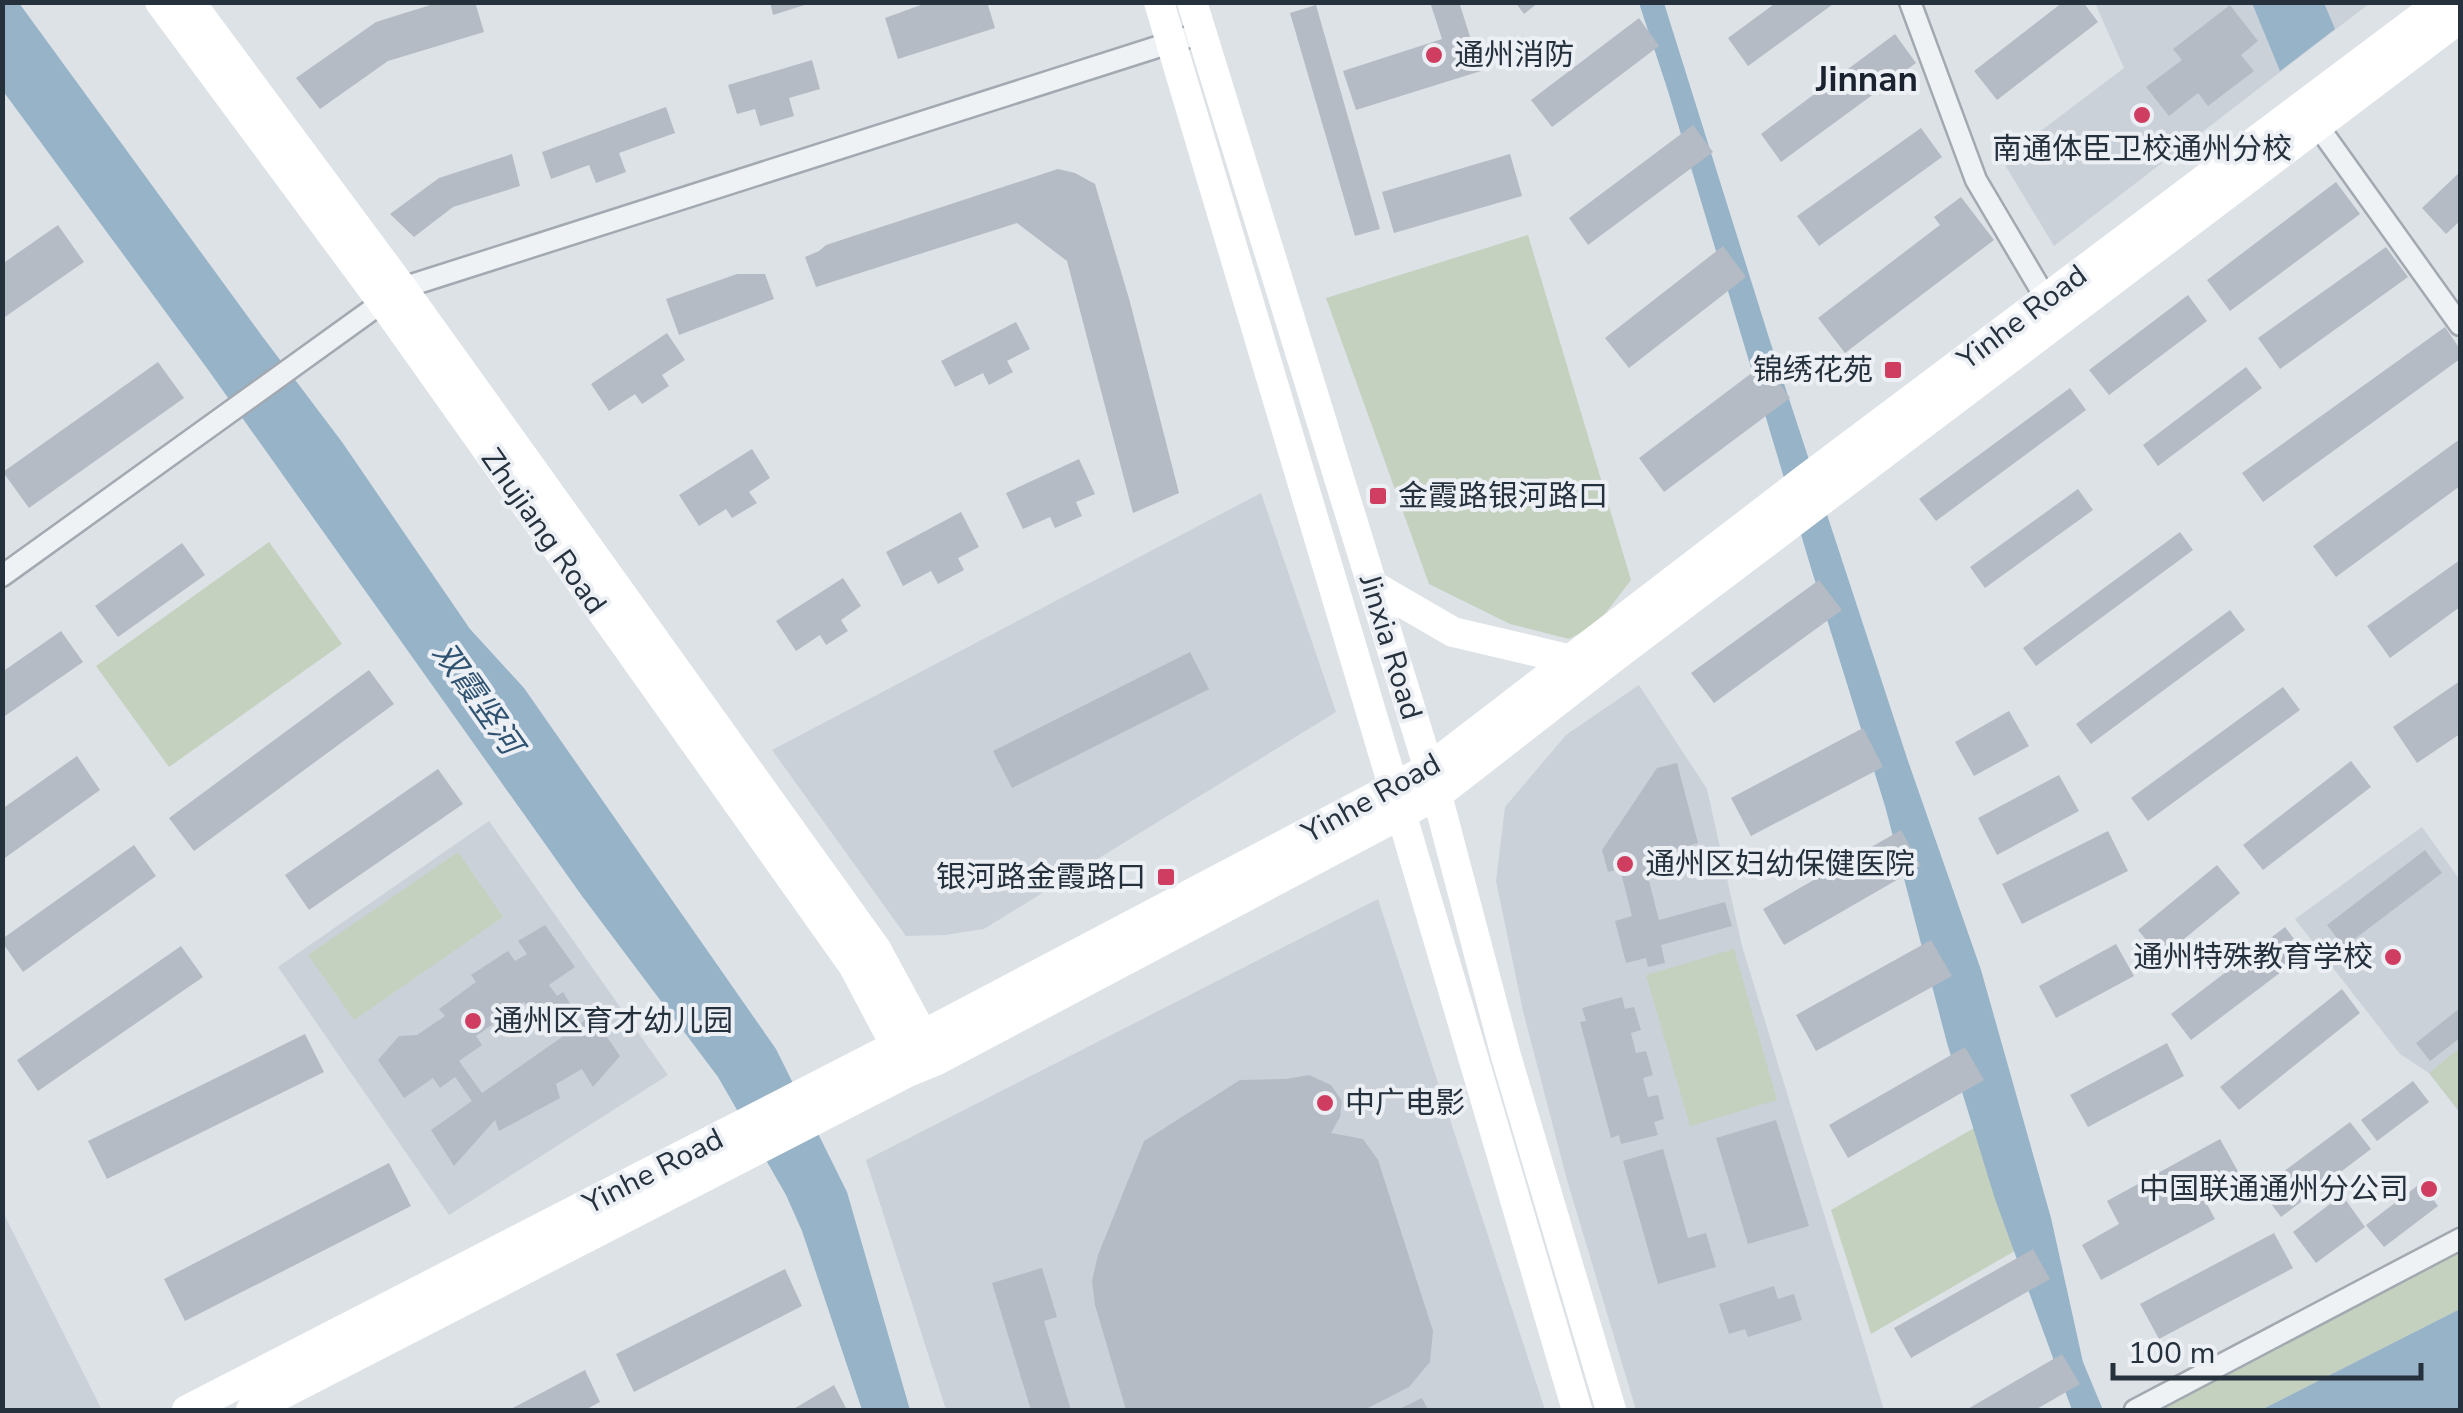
<svg xmlns="http://www.w3.org/2000/svg" width="2463" height="1413" font-family="'Nunito Sans','Noto Sans SC',sans-serif">
<style>
.built{fill:#cbd1d9}
.green{fill:#c4d1be}
.water{fill:#97b3c8}
.building{fill:#b4bbc4;fill-rule:evenodd}
.lines{fill:none;stroke-linecap:round;stroke-linejoin:round}
.street-casing{stroke:#a2a9b1;stroke-width:25}
.street{stroke:#eff2f5;stroke-width:20}
.secondary{stroke:#fff;stroke-width:30}
.poi-dot{fill:#cf3e61;stroke:#ecf0f5;stroke-width:4}
.labels{text-anchor:middle;stroke-width:8;stroke-linejoin:round;paint-order:stroke}
.poi-label{font-size:30px;fill:#26313e;stroke:#ecf0f5;text-anchor:start}
.street-label{font-size:30px;fill:#26313e;stroke:#ecf0f5}
.water-label{font-size:32px;font-style:italic;fill:#305372;stroke:#ecf0f5}
.quarter-label{font-size:35px;font-weight:bold;fill:#19222e;stroke:#ecf0f5}
</style>
<rect width="100%" height="100%" fill="#dde2e7"/>
<path class="built" d="M2095,3H2370L2054,246L2002,160L2124,68Z
M1261,493L1336,712L984,929L945,935L906,936L772,750Z
M1639,685L1707,789L1742,946L1884,1410H1636L1567,1180L1523,1011L1496,881L1505,807L1566,735Z
M489,821L668,1075L449,1215L278,967Z
M2422,827L2460,880V1113L2429,1073L2400,1054L2295,919Z
M1378,899L1545,1410H946L866,1160Z
M2,1210L102,1410H3Z"/>
<path class="green" d="M1528,235L1631,580L1598,623L1569,639L1510,624L1429,584L1326,298Z
M269,542L342,644L169,767L96,666Z
M458,852L503,917L354,1020L308,955Z
M1734,949L1777,1100L1690,1126L1646,975Z
M2460,1048V1112L2429,1073Z
M1997,1115L2032,1241L1871,1334L1831,1210Z
M2460,1239V1309L2261,1410H2135Z"/>
<path class="water" d="M2,3H19L262,336L342,442L470,629L524,688L776,1049L847,1192L910,1410H862L802,1231L786,1195L718,1077L582,896L209,371L3,91Z
M1639,3H1664L1770,341L1908,761L1981,970L2051,1218L2083,1362L2103,1410H2072L1995,1199L1947,1043L1885,806L1811,568L1668,91Z
M2252,3H2324L2335,29L2280,71Z
M2460,1309V1410H2261Z"/>
<path class="building" d="M440,2H475L484,32L388,61L320,109L296,78L376,22Z
M770,2H811V3L773,15Z
M929,2H987L995,28L898,59L885,18Z
M1430,2H1459L1481,71L1356,110L1343,71L1442,39Z
M1515,2H1539L1524,14Z
M1777,2H1836L1748,66L1728,38Z
M2063,2H2083L2098,22L1997,100L1974,71Z
M1316,5L1380,229L1355,236L1290,13Z
M2230,5L2258,41L2241,55L2254,71L2208,106L2198,93L2169,116L2146,87L2182,60L2173,49Z
M1639,18L1659,46L1552,127L1531,100Z
M1895,34L1916,63L1781,162L1761,134Z
M812,60L820,89L789,98L794,116L760,126L755,109L737,114L728,85Z
M666,107L675,133L619,153L626,172L596,183L589,165L551,179L542,152Z
M1693,125L1713,152L1588,245L1569,218Z
M1921,128L1942,157L1819,246L1797,216Z
M512,154L520,186L453,207L414,237L390,214L439,178Z
M1510,154L1522,196L1394,233L1382,192Z
M1058,169L1075,173L1095,184L1130,302L1179,493L1133,513L1067,261L1017,223L816,287L805,257L819,251L826,245Z
M2460,172V221L2446,234L2422,208Z
M2336,182L2360,214L2230,311L2207,280Z
M1961,197L1994,240L1845,353L1818,318L1940,225L1934,217Z
M58,225L84,262L2,319V264Z
M1723,246L1746,277L1629,368L1605,338Z
M2386,247L2408,277L2280,369L2258,338Z
M737,274H765L774,299L679,335L666,299Z
M2188,295L2207,321L2109,395L2089,370Z
M1016,322L1030,349L1007,361L1013,372L989,385L983,373L955,387L941,361Z
M2445,327L2460,349V359L2263,502L2242,473Z
M667,333L685,360L662,375L669,386L642,404L635,394L609,411L591,384Z
M158,362L184,398L29,508L3,472Z
M1765,363L1790,398L1664,492L1639,458Z
M2246,367L2262,388L2158,466L2143,445Z
M2070,388L2086,410L1936,521L1919,499Z
M2460,439V486L2336,577L2313,546Z
M752,449L770,478L749,492L757,503L732,518L726,509L699,526L679,495Z
M1079,459L1095,494L1076,502L1082,516L1055,528L1050,517L1023,529L1006,493Z
M2078,489L2093,510L1985,588L1970,567Z
M961,512L979,547L958,558L964,570L938,584L931,571L903,586L886,552Z
M2180,532L2193,550L2036,666L2023,648Z
M182,543L205,575L118,637L95,606Z
M2460,560V607L2390,658L2367,626Z
M843,578L861,606L841,620L848,631L826,645L820,635L796,651L776,621Z
M1819,580L1842,610L1714,703L1691,673Z
M2230,610L2245,630L2091,744L2076,724Z
M61,631L83,662L2,718V672Z
M1190,652L1209,689L1012,788L993,751Z
M369,670L394,704L194,851L169,818Z
M2460,681V734L2417,763L2393,727Z
M2283,687L2300,710L2148,821L2131,798Z
M2009,711L2029,746L1974,776L1955,742Z
M1863,728L1883,767L1751,836L1731,798Z
M77,756L100,790L2,860V809Z
M2351,761L2371,787L2263,870L2243,845Z
M1677,763L1698,843L1643,858L1659,920L1725,902L1732,926L1661,945L1665,963L1648,967L1646,958L1626,963L1615,921L1632,916L1620,869L1608,872L1602,850L1657,768Z
M438,769L463,804L309,910L285,875Z
M2059,775L2079,811L1997,855L1978,818Z
M1901,830L1921,866L1784,945L1763,909Z
M2108,831L2128,871L2022,924L2002,884Z
M134,845L156,876L23,972L2,942V939Z
M2425,850L2442,873L2344,947L2327,925Z
M2217,865L2240,893L2161,958L2138,930Z
M545,925L575,967L549,985L557,996L563,992L571,1005L556,1016L567,1033L592,1015L620,1056L593,1087L582,1069L556,1084L560,1098L499,1131L495,1120L454,1166L431,1130L472,1101L455,1077L440,1088L433,1078L404,1098L378,1060L399,1036L417,1035L445,1016L439,1009L476,982L471,975L508,951L515,961L527,954L518,941ZM524,1002L537,1021L546,1015L562,1037L482,1093L459,1061L482,1045L476,1036Z
M2285,927L2305,954L2191,1040L2171,1014Z
M1931,940L1952,976L1816,1051L1796,1015Z
M2116,944L2134,976L2056,1018L2039,986Z
M181,946L203,977L38,1091L17,1060Z
M2342,989L2360,1013L2239,1110L2220,1087Z
M1622,997L1625,1009L1634,1007L1641,1030L1631,1033L1636,1053L1646,1051L1653,1075L1643,1078L1648,1097L1658,1095L1664,1119L1654,1122L1658,1135L1621,1144L1619,1135L1611,1138L1580,1022L1586,1021L1582,1008Z
M2460,1008V1038L2430,1061L2416,1043Z
M305,1034L324,1072L107,1179L88,1141Z
M2167,1043L2184,1076L2088,1127L2070,1095Z
M1965,1047L1984,1080L1848,1158L1829,1125Z
M1309,1075L1331,1085L1342,1101L1340,1117L1331,1133L1363,1139L1378,1160L1433,1331L1430,1362L1409,1387L1364,1410H1126L1095,1305L1092,1281L1098,1255L1144,1141L1240,1080L1286,1079Z
M2413,1081L2429,1102L2377,1141L2361,1120Z
M1776,1120L1809,1226L1748,1244L1716,1138Z
M2350,1122L2371,1149L2281,1217L2260,1189Z
M2220,1139L2240,1175L2202,1195L2215,1219L2101,1280L2082,1245L2119,1224L2107,1201Z
M1663,1149L1688,1238L1706,1233L1716,1267L1658,1284L1623,1161Z
M389,1163L411,1206L185,1321L164,1279Z
M2421,1183L2438,1206L2384,1247L2366,1225Z
M2342,1195L2365,1227L2316,1263L2293,1232Z
M2274,1233L2293,1268L2159,1339L2140,1304Z
M2033,1249L2050,1279L1911,1358L1894,1328Z
M1042,1268L1057,1317L1044,1321L1071,1410H1031L992,1283Z
M785,1269L802,1306L634,1392L616,1354Z
M1774,1286L1778,1299L1794,1294L1802,1320L1748,1337L1745,1329L1729,1334L1719,1304Z
M2062,1354L2080,1384L2035,1410H1966Z
M585,1370L600,1402L585,1410H509Z
M834,1385L847,1410H792Z
M1422,1398L1428,1410H1397Z"/>
<g class="lines">
<defs>
<path id="street" d="M1910,2L1976,180L2051,307
M2310,115L2460,325
M2,576L402,288L1201,33
M2135,1410L2460,1239"/>
</defs>
<use href="#street" class="street-casing"/>
<use href="#street" class="street"/>
<path class="secondary" d="M160,2L383,303L853,965L905,1063
M190,2L402,288L876,949L933,1054
M1159,2L1394,789L1577,1410
M1192,2L1437,795L1506,1056L1611,1410
M1372,585L1453,632L1572,660
M187,1410L897,1045L923,1035L1428,769L1803,481L2441,2
M251,1410L910,1071L937,1060L1437,795L1617,655L2460,18"/>
</g>
<g class="poi-dot">
<circle cx="1434" cy="55" r="10"/>
<circle cx="2142" cy="115" r="10"/>
<rect x="1883" y="360" width="20" height="20" rx="5"/>
<rect x="1368" y="486" width="20" height="20" rx="5"/>
<circle cx="1625" cy="864" r="10"/>
<rect x="1156" y="867" width="20" height="20" rx="5"/>
<circle cx="2393" cy="957" r="10"/>
<circle cx="473" cy="1021" r="10"/>
<circle cx="1325" cy="1103" r="10"/>
<circle cx="2429" cy="1189" r="10"/>
</g>
<g class="labels">
<g class="poi-label">
<text x="1454" y="65">通州消防</text>
<text x="2142" y="159" text-anchor="middle">南通体臣卫校通州分校</text>
<text x="1873" y="380" text-anchor="end">锦绣花苑</text>
<text x="1398" y="506">金霞路银河路口</text>
<text x="1645" y="874">通州区妇幼保健医院</text>
<text x="1146" y="887" text-anchor="end">银河路金霞路口</text>
<text x="2373" y="967" text-anchor="end">通州特殊教育学校</text>
<text x="493" y="1031">通州区育才幼儿园</text>
<text x="1345" y="1113">中广电影</text>
<text x="2409" y="1199" text-anchor="end">中国联通通州分公司</text>
</g>
<g class="street-label">
<text transform="translate(2022 317) rotate(-37)" y="10">Yinhe Road</text>
<text transform="translate(544 531) rotate(55)" y="10">Zhujiang Road</text>
<text transform="translate(1391 647) rotate(73)" y="10">Jinxia Road</text>
<text transform="translate(1371 798) rotate(-29)" y="10">Yinhe Road</text>
<text transform="translate(653 1171) rotate(-27)" y="10">Yinhe Road</text>
</g>
<g class="water-label">
<text transform="translate(478 698) rotate(55)" y="11">双霞竖河</text>
</g>
<g class="quarter-label">
<text x="1867" y="91">Jinnan</text>
</g>
</g>
<rect width="2463" height="1413" fill="none" stroke="#26313e" stroke-width="10"/>
<path d="M2113 1363v15h308v-15" fill="none" stroke="#26313e" stroke-width="5"/>
<text x="2128" y="1363" font-size="30" fill="#26313e" stroke="#ecf0f5" stroke-width="8" paint-order="stroke">100 m</text>
</svg>
